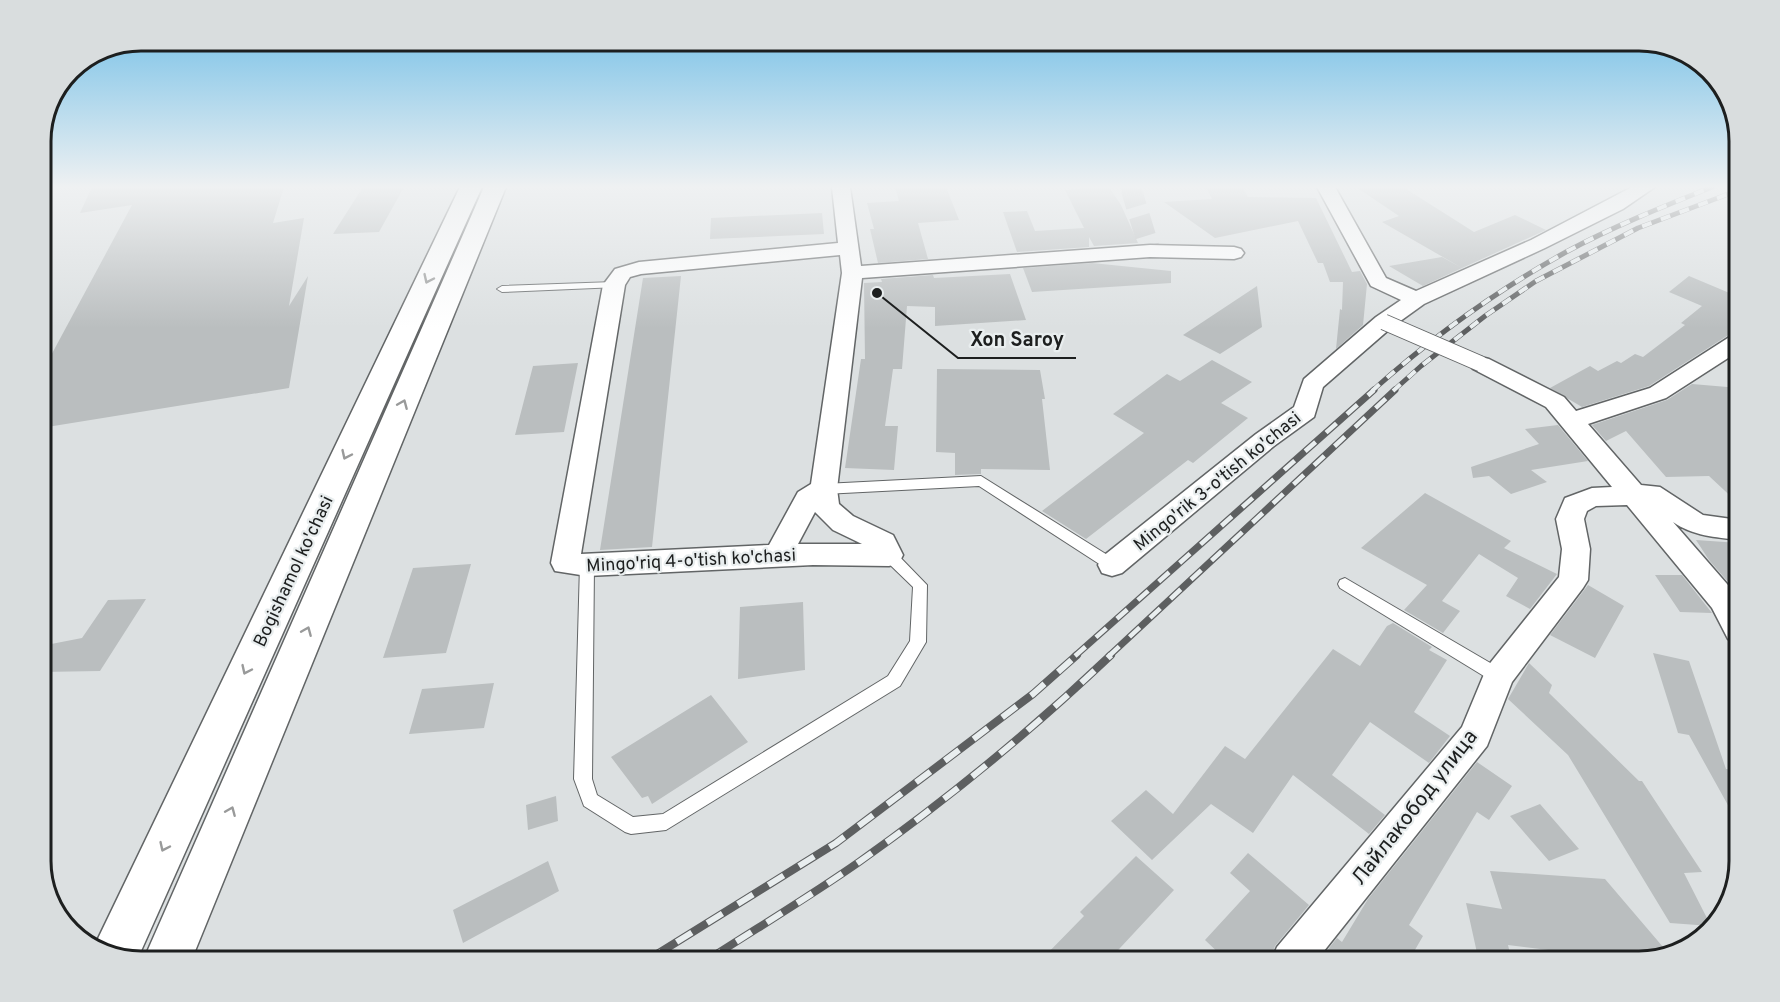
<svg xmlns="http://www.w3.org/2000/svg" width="1780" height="1002" font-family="Overpass,sans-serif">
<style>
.building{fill:#babebf}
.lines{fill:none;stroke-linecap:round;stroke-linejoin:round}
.minor-tunnel{stroke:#b6b9ba;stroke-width:21;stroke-dasharray:21 10;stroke-linecap:butt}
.service-casing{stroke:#626566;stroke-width:2}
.minor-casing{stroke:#626566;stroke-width:3}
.secondary-casing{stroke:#626566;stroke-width:3}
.service{fill:#fff;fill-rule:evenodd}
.minor{fill:#fff;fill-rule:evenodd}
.secondary{fill:#fff;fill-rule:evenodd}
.rail-far2-casing{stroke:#5d5f60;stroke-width:5}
.rail-far1-casing{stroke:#5d5f60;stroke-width:7}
.rail-casing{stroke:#5d5f60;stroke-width:8}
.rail-far2{stroke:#e9eeef;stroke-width:4;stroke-dasharray:10;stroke-linecap:butt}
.rail-far1{stroke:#e9eeef;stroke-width:4.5;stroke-dasharray:14;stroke-linecap:butt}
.rail{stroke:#e9eeef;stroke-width:6;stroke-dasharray:18;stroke-linecap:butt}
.pedestrian-bridge-casing{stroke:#626566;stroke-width:17;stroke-linecap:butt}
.pedestrian-bridge{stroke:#fff;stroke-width:15}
.oneway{stroke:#999a9a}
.labels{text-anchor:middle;stroke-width:4.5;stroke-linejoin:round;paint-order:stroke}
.street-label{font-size:18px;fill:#1d1f1f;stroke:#e9eeef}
.near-street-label{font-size:21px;fill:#1d1f1f;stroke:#e9eeef}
.rim{fill:none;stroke:#1d1f1f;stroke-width:3}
.leader{fill:none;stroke:#1d1f1f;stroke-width:2}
.callout-dot{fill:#1d1f1f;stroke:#e9eeef;stroke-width:2}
.callout-label{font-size:20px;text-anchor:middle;font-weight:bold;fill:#1d1f1f;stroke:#e9eeef;stroke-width:4.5;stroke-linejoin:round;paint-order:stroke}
</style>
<rect width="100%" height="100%" fill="#dce0e1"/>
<path class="building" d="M92,187H284L273,223L304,218L289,306L308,276L289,388L41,428V374L132,205L80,213Z
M363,187H404L379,232L333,234Z
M895,187H946L959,220L918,223L928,259L878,263L870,229H874L867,203L899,201Z
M1109,187L1121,205L1138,243L1094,246L1089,237V247L1017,252L1003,212L1027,211L1035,231L1084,228L1065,190Z
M1206,187H1242L1248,197L1316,198L1352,272L1360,271L1367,284L1363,325L1336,349L1340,309L1342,310L1343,282H1330L1323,263H1318L1298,221L1215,238L1164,202L1212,199Z
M1356,187H1403L1474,232L1515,215L1546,230L1462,268L1382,222L1399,216Z
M822,213L824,234L710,239L711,218Z
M1442,257L1462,268L1423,286L1389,266Z
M1092,263L1171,271V283L1032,292L1023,268Z
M1010,274L1026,320L935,326V307L907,306L902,369H893L885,426H898L894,470L845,468L861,359H865L864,283L882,282L881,279L933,275L934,278Z
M681,276L652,547L600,550L643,278Z
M1689,276L1739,297V332L1730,334L1649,386L1582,407L1550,388L1590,366L1598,371L1617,361L1621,363L1635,354L1643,357L1685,325L1681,323L1702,306L1669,292Z
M1257,286L1262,327L1220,354L1183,335Z
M1212,360L1252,382L1221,403L1248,418L1193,463L1188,460L1086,539L1042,511L1144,433L1113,414L1167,374L1180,381Z
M578,363L564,432L515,435L533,366Z
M937,369L1040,370L1045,399H1042L1050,470L981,469V474L955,475V453L936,452Z
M1692,384L1739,388V504L1709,476L1666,477L1626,431L1606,441L1592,425L1667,400Z
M1558,425L1588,461L1531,470L1547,482L1511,494L1489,476L1473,478L1471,467L1539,444L1525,429Z
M1425,493L1511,541L1504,548L1557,574L1530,609L1506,596L1518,578L1479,554L1442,601L1460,611L1443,633L1404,610L1427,585L1361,548Z
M1696,540L1739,543V598L1736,591L1709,560Z
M471,564L446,653L383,658L413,568Z
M1655,575H1682L1712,613L1680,612Z
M1588,585L1624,606L1595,658L1550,635Z
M146,599L100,671L41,672V646L82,638L108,600Z
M803,602L805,670L738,679L740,607Z
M1393,623L1432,647L1429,650L1447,660L1414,712L1450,736L1429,763L1370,722L1332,775L1385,815L1369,834L1293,775L1253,833L1211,804L1152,860L1111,821L1146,790L1173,814L1225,746L1245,759L1333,649L1360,666L1387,626Z
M1653,653L1689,661L1726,769L1739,770V825L1689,735L1678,733Z
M1529,663L1552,685L1549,693L1639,781H1642L1702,872L1684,873L1711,926L1670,923L1568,755L1508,699Z
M494,683L484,728L409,734L422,689Z
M711,695L748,742L652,804L648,796L642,798L611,757Z
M1477,762L1512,786L1489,820L1477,812L1409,925L1423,936L1408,962H1318L1337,938L1342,942L1368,899Z
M556,796L558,821L528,830L526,805Z
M1540,804L1579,849L1549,861L1510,816Z
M1248,853L1309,905L1275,946L1269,962H1228L1205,940L1250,891L1230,873Z
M1136,856L1174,890L1107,962H1039L1084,916L1080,912Z
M548,861L559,891L463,943L453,910Z
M1490,871L1605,879L1669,954L1638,961L1508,945L1512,962H1479L1466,903L1502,909Z"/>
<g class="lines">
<path class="minor-tunnel" d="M1135,187L1132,192L1150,251"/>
<defs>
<path id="service" d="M614,282L619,285L618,287L502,292L497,289L502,286Z
M981,476L1117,561L1119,565L1117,569H1107L979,486L824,494L817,489L824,484Z
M889,550L894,551L927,585L926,642L900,686L666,830L631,834L625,832L584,806L574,779L580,565L582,561H592L594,565L592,779L597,795L633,817L663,814L888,676L910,641L913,587L884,559L882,555L884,551Z
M1345,578L1504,671L1506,676L1504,681L1498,683L1492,681L1340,588L1338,584L1340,580Z"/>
<path id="minor" d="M832,187H850L861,266L1150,245L1234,247L1241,249L1244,253L1241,257L1234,259L1150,257L862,278L837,489L839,504L853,516L893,535L903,555L899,563L889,566L813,565L587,576L555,571L551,563L603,285L615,269L639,262L838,243ZM840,255L842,273L811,484L798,492L769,545L581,554L625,285L630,277L641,274ZM815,512L833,530L862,544H798Z
M1317,187H1335L1386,278L1416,291L1531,240L1632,187H1655L1623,209L1545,248L1424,304L1392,327L1323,387L1314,417L1274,446L1122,573L1112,576L1102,573L1098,565L1102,557L1256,434L1294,407L1304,379L1376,317L1401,300L1371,286Z
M1739,334V351L1666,398L1588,424L1641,485L1660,487L1703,515L1739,520V540C1715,537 1693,536 1673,522L1734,592L1739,603V642L1728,639L1712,608L1627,505L1596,506L1587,511L1584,519L1590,549L1588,580L1583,588L1512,682L1487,746L1316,961H1271L1277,947L1462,727L1487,667L1559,577L1562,549L1556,519L1565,498L1592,488L1612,487L1546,407L1473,369L1469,364L1473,359L1481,357L1489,359L1564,397L1576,411L1650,388L1731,336Z"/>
<path id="secondary" d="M460,187H482L137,960L93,949Z
M484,187H506L191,961H143Z"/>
</defs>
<use href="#service" class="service-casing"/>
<use href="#minor" class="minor-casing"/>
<use href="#secondary" class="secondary-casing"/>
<use href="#service" class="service"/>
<use href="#minor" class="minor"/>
<use href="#secondary" class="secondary"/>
<defs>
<path id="rail-far2" d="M1372,391C1431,338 1496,291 1566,252C1612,227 1662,207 1712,187
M1393,391L1421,366L1485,316L1536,281L1638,228L1739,190"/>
<path id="rail-far1" d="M1075,656L1374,390
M1109,656L1395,390"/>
<path id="rail" d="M646,961L836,843L1033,694L1077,655
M706,961C757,928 809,897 859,862C948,799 1032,730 1111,655"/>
</defs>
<use href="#rail-far2" class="rail-far2-casing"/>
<use href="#rail-far1" class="rail-far1-casing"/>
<use href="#rail" class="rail-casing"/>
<use href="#rail-far2" class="rail-far2"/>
<use href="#rail-far1" class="rail-far1"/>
<use href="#rail" class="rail"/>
<defs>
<path id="pedestrian-bridge" d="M1384,322L1481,364"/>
</defs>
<use href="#pedestrian-bridge" class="pedestrian-bridge-casing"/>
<use href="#pedestrian-bridge" class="pedestrian-bridge"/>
</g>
<defs><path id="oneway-chevron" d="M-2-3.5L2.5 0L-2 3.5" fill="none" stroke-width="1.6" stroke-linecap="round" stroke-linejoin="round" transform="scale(1.5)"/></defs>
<g class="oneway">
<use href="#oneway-chevron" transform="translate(428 279) rotate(115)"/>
<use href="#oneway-chevron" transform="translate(403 404) rotate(-67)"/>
<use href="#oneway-chevron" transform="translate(346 455) rotate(115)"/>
<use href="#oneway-chevron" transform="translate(307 631) rotate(-67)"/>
<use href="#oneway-chevron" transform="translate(246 670) rotate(115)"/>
<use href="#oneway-chevron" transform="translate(231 811) rotate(-67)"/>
<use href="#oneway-chevron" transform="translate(164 847) rotate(115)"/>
</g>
<linearGradient id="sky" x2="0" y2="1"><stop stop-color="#6bbce6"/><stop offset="0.57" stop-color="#eff1f2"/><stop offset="1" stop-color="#eff1f2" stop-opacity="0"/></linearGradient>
<rect width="1780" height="328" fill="url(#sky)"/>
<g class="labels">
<g class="street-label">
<text transform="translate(1217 481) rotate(-39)" y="6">Mingo'rik 3-o'tish ko'chasi</text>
<text transform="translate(691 560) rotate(-3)" y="6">Mingo'riq 4-o'tish ko'chasi</text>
<text transform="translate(293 571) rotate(-65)" y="6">Bogishamol ko'chasi</text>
</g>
<g class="near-street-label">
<text transform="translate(1414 807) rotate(-52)" y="7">Лайлакобод улица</text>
</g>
</g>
<path d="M0 0H1780V1002H0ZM141 51H1639A90 90 0 0 1 1729 141V861A90 90 0 0 1 1639 951H141A90 90 0 0 1 51 861V141A90 90 0 0 1 141 51Z" fill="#d9ddde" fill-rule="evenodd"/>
<path class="rim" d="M141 51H1639A90 90 0 0 1 1729 141V861A90 90 0 0 1 1639 951H141A90 90 0 0 1 51 861V141A90 90 0 0 1 141 51Z"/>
<path class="leader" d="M877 293L958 358H1076"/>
<circle class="callout-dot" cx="877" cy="293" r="6"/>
<g class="callout-label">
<text x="1017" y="346">Xon Saroy</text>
</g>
</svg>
